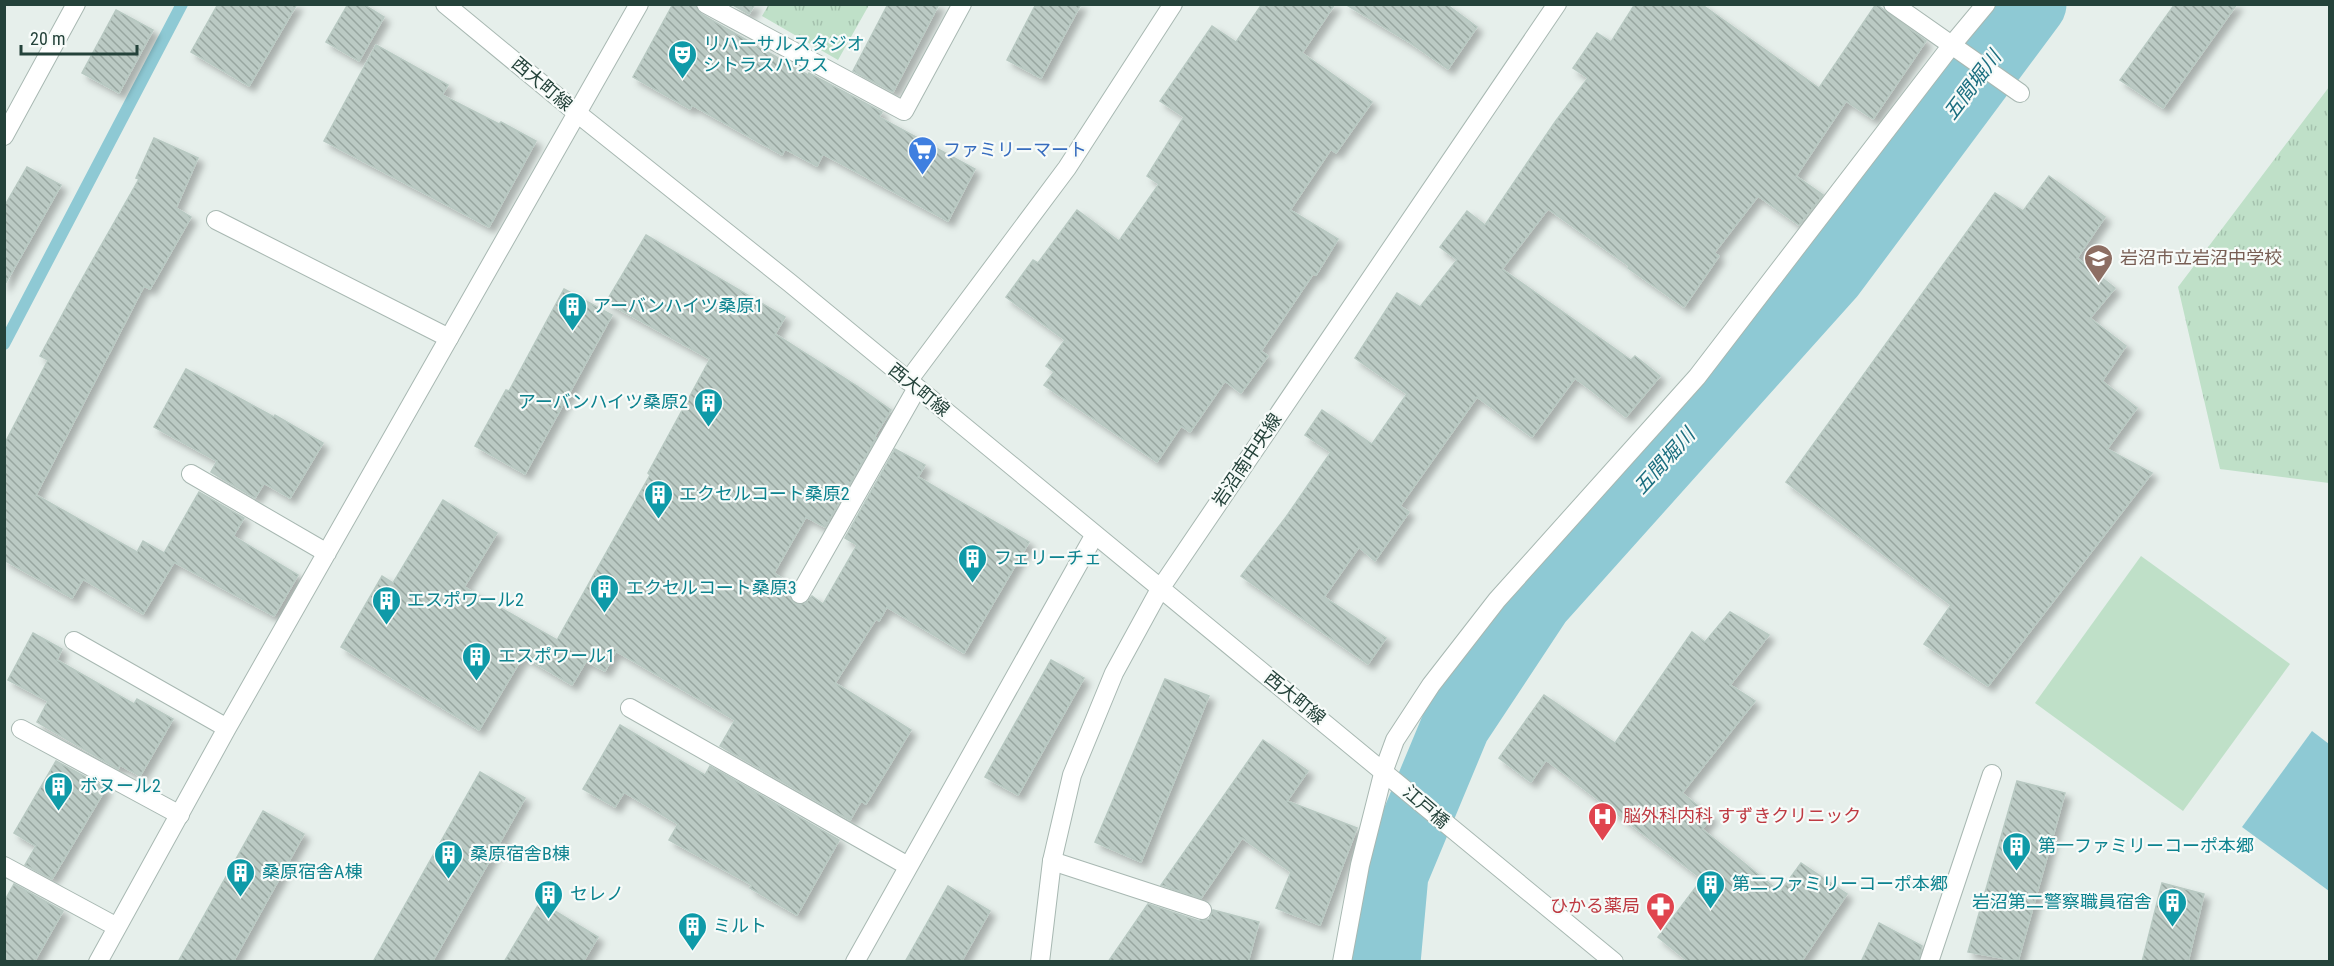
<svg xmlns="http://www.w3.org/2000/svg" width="2334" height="966" font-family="'Roboto Condensed','Noto Sans JP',sans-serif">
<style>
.grass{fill:url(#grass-tufts)}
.pitch{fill:#bfe0c8}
.water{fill:#8ec9d4}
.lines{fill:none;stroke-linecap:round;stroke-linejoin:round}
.stream{stroke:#8ec9d4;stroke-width:12}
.river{stroke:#8ec9d4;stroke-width:69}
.building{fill:url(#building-back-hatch);stroke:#b8c9c2;stroke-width:1.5;filter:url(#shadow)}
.service-casing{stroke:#a8b8b2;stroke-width:20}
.minor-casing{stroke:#a8b8b2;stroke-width:20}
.tertiary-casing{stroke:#a8b8b2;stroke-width:20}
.service{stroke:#fff;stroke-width:18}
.minor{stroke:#fff;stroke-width:18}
.tertiary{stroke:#fff;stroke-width:18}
.labels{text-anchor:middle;stroke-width:4.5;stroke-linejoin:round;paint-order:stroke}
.culture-label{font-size:18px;fill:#0d838f;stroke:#f7fbf9;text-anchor:start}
.street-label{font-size:18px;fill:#24423a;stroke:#f7fbf9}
.shop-label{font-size:18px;fill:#366cbe;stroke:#f7fbf9;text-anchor:start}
.education-label{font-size:18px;fill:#785e54;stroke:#f7fbf9;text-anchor:start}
.health-label{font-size:18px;fill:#be3a42;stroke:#f7fbf9;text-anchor:start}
.water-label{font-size:20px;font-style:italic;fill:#1c6f80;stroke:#f7fbf9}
</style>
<defs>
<pattern id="grass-tufts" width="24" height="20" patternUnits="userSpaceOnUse" patternTransform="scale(1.5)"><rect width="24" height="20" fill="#bfe0c8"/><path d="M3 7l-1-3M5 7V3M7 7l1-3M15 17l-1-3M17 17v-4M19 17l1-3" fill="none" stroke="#a4c1ad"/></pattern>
<pattern id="building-back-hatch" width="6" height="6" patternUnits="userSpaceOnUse" patternTransform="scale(1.5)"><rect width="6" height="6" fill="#bbcac4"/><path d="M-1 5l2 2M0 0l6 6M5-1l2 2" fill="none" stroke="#98a6a0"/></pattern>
<filter id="shadow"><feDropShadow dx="5.5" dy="5.5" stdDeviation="3" flood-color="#0004"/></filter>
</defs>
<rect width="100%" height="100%" fill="#e6efeb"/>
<path class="grass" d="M769,4H869V5L838,60L762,16Z
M2329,87V483L2220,469L2178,287Z"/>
<path class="pitch" d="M2141,556L2290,664L2183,811L2035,703Z"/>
<path class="water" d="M2312,731L2329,744V891L2242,827Z"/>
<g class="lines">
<path class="stream" d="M4,344L182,4"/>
<path class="river" d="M1386,962L1394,874L1456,725L1538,601L1831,274L2032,4"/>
</g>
<path class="building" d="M218,4H297L249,86L191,52Z
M348,4H363L384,17L359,61L326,42Z
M673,4H695L701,14L808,75L809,73L882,112L879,117L975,169L948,221L823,154L817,166L785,149L782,155L692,105L690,109L633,77Z
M731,4H755L749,14Z
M888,4H939L893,92L853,71Z
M1036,4H1081L1041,78L1007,60Z
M1262,4H1335L1302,53L1372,102L1336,153L1331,149L1290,210L1338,239L1316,275L1313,274L1261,351L1268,356L1241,393L1225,381L1190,432L1181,426L1157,462L1044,385L1054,372L1046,366L1065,340L1006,297L1033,260L1038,263L1077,210L1119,241L1159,184L1147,176L1184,117L1160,101L1212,26L1236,42Z
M1345,4H1446L1477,27L1448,69L1409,42Z
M1635,4H1701L1819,88L1876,4L1926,41L1873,119L1846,101L1796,176L1823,195L1799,225L1758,196L1714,253L1719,256L1684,307L1628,268L1629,266L1548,209L1502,269L1631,360L1635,356L1660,376L1626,417L1575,378L1532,437L1477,397L1400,506L1409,512L1375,561L1359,547L1324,597L1386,638L1368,664L1241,576L1286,517L1331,452L1305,435L1322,410L1372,444L1407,394L1355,358L1397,293L1420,307L1457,260L1440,247L1467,211L1485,225L1555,122L1588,78L1573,68L1597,33L1611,42Z
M2175,4H2237L2163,108L2120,80Z
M116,10L153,30L119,93L82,73Z
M376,45L448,85L442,95L499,124L501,122L536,141L489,227L324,141Z
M154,138L198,158L176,208L191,217L150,289L144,286L36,495L137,552L143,541L164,553L199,492L244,518L233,536L298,575L274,616L174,562L143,614L83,579L72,598L4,560V445L48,360L40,356L74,293L139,179L136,178Z
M27,167L61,185L4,286V207Z
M2049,176L2105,217L2077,258L2115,288L2090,318L2126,346L2102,381L2137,408L2107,449L2152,473L1988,686L1924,644L1951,605L1786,482L1995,193L2023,211Z
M646,235L785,317L775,334L857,386L891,410L874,437L876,438L825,527L806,517L774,573L792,585L789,595L794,603L805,604L812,596L823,604L857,545L845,538L895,449L925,465L918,477L1029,542L964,653L887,607L879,621L876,619L835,683L911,730L866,804L861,801L850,820L720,746L735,720L616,651L605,671L586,661L572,685L523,656L479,730L341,647L382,576L393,583L443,500L497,533L464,587L557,640L650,475L648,473L710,359L606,302Z
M564,289L612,315L525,474L475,446L506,390L509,391Z
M186,369L274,417L275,415L323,443L290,498L264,483L255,498L211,472L217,461L154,427Z
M1730,612L1769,635L1730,685L1755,701L1682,793L1712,817L1702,829L1780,892L1801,863L1847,894L1801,962H1689L1658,937L1702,879L1546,760L1531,782L1499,758L1544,695L1615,743L1692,632L1705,642Z
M33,633L62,649L57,660L134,704L137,699L173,719L140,776L120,765L118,769L37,722L48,701L8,680Z
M1051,660L1084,678L1018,795L985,777Z
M1165,679L1209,696L1141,862L1095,842Z
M620,725L705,775L710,766L839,840L797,915L750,888L752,885L669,840L678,824L624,792L615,807L583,789Z
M1263,740L1308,771L1287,801L1357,828L1320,925L1276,908L1291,872L1242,838L1201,898L1161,885Z
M56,761L106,788L52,879L25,865L36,846L14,833Z
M480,772L525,798L432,962H373Z
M2017,781L2065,793L2018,961L1968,952Z
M263,811L304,834L233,962H178Z
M2162,883L2204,894L2188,962H2142Z
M14,884L63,911L34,962H4V902Z
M948,886L990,911L961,962H905Z
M540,902L598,937L583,962H504Z
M1148,904L1199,921L1209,919L1213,910L1259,922L1248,962H1108Z
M1879,923L1922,946L1918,962H1861Z"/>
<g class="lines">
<defs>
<path id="service" d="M216,220L449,338
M21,729L180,815
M1052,861L1202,910"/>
<path id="minor" d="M706,4L904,111L962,4
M1893,4L2020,93
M4,136L76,4
M908,381L1067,168L1173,4
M191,474L327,553
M800,594L917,388
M74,641L227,728
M630,708L908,866
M4,866L117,927
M98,962L227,728L639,4
M855,962L1094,536
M1342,962L1360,865L1384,770L1395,740L1431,685L1497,600L1697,377L1951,46L1986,4
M1929,962L1992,774"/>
<path id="tertiary" d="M445,4L577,113L790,283L1614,962
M1040,962L1052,861L1072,775L1114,673L1160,589L1557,4"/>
</defs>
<use href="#service" class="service-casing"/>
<use href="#minor" class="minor-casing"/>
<use href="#tertiary" class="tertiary-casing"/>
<use href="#service" class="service"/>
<use href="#minor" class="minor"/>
<use href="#tertiary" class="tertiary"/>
</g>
<defs>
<symbol id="theatre-pin" viewBox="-11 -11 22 30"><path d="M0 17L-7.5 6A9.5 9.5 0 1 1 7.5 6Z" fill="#0f9aa8" stroke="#f7fbf9"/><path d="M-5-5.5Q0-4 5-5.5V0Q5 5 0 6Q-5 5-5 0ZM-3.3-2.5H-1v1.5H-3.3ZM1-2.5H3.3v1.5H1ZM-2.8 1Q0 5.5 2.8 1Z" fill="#fff"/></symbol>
<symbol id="supermarket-pin" viewBox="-11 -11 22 30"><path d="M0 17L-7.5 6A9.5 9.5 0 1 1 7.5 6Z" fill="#3f7fe0" stroke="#f7fbf9"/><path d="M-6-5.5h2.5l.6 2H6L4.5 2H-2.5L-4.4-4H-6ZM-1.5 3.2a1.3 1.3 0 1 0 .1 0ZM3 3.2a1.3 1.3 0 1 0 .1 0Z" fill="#fff"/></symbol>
<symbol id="school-pin" viewBox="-11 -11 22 30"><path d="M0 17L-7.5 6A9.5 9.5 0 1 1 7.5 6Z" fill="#8d6e63" stroke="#f7fbf9"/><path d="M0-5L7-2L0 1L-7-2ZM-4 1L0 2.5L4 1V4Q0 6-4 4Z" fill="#fff"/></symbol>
<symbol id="building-pin" viewBox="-11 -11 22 30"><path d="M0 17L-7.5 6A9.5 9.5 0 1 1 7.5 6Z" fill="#0f9aa8" stroke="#f7fbf9"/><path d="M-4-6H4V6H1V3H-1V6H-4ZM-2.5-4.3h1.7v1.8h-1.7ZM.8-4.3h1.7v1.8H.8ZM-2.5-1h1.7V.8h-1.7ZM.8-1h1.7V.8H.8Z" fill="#fff"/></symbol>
<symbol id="hospital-pin" viewBox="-11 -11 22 30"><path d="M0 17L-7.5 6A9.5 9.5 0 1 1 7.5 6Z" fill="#e0444e" stroke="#f7fbf9"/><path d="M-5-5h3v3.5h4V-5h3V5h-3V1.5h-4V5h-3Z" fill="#fff"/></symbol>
<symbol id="pharmacy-pin" viewBox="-11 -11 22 30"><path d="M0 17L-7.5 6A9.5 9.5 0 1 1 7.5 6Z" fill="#e0444e" stroke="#f7fbf9"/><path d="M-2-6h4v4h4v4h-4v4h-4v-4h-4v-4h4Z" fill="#fff"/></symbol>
</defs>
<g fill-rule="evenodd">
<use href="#theatre-pin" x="666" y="38" width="33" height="45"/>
<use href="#supermarket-pin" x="906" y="134" width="33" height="45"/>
<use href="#school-pin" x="2082" y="242" width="33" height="45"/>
<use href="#building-pin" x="556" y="290" width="33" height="45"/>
<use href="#building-pin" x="692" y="386" width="33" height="45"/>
<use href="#building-pin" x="642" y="478" width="33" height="45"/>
<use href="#building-pin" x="956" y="542" width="33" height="45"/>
<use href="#building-pin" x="588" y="572" width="33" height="45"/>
<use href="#building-pin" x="370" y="584" width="33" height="45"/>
<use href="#building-pin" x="460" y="640" width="33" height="45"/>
<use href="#building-pin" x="42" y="770" width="33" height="45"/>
<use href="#hospital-pin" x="1586" y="800" width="33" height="45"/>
<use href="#building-pin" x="2000" y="830" width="33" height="45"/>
<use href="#building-pin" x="432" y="838" width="33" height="45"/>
<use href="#building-pin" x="224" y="856" width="33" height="45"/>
<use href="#building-pin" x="1694" y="868" width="33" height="45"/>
<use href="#building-pin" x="532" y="878" width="33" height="45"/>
<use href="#building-pin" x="2156" y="886" width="33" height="45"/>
<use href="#pharmacy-pin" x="1644" y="890" width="33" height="45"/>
<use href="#building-pin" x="676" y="910" width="33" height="45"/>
</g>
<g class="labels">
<g class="culture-label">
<text x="703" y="50">リハーサルスタジオ<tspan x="703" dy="21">シトラスハウス</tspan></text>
<text x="593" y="312">アーバンハイツ桑原1</text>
<text x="688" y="408" text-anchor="end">アーバンハイツ桑原2</text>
<text x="679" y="500">エクセルコート桑原2</text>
<text x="994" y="564">フェリーチェ</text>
<text x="626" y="594">エクセルコート桑原3</text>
<text x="407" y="606">エスポワール2</text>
<text x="498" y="662">エスポワール1</text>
<text x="80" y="792">ボヌール2</text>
<text x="2038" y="852">第一ファミリーコーポ本郷</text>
<text x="470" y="860">桑原宿舎B棟</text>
<text x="262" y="878">桑原宿舎A棟</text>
<text x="1732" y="890">第二ファミリーコーポ本郷</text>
<text x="570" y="900">セレノ</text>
<text x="2152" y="908" text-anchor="end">岩沼第二警察職員宿舎</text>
<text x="713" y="932">ミルト</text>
</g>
<g class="street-label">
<text transform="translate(542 84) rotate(40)" y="6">西大町線</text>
<text transform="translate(919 390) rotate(39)" y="6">西大町線</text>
<text transform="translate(1247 460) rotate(-56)" y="6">岩沼南中央線</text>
<text transform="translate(1295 698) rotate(39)" y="6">西大町線</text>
<text transform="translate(1426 807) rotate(41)" y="6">江戸橋</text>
</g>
<g class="shop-label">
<text x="943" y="156">ファミリーマート</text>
</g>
<g class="education-label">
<text x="2120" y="264">岩沼市立岩沼中学校</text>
</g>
<g class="health-label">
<text x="1623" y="822">脳外科内科 すずきクリニック</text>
<text x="1640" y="912" text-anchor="end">ひかる薬局</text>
</g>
<g class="water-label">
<text transform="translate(1972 85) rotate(-53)" y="7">五間堀川</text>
<text transform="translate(1664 461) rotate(-48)" y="7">五間堀川</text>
</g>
</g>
<rect width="2334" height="966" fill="none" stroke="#24423a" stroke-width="12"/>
<path d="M21 45v9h116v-9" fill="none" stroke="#24423a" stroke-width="3"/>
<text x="30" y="45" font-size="18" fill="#24423a" stroke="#f7fbf9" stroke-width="4.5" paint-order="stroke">20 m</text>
</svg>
